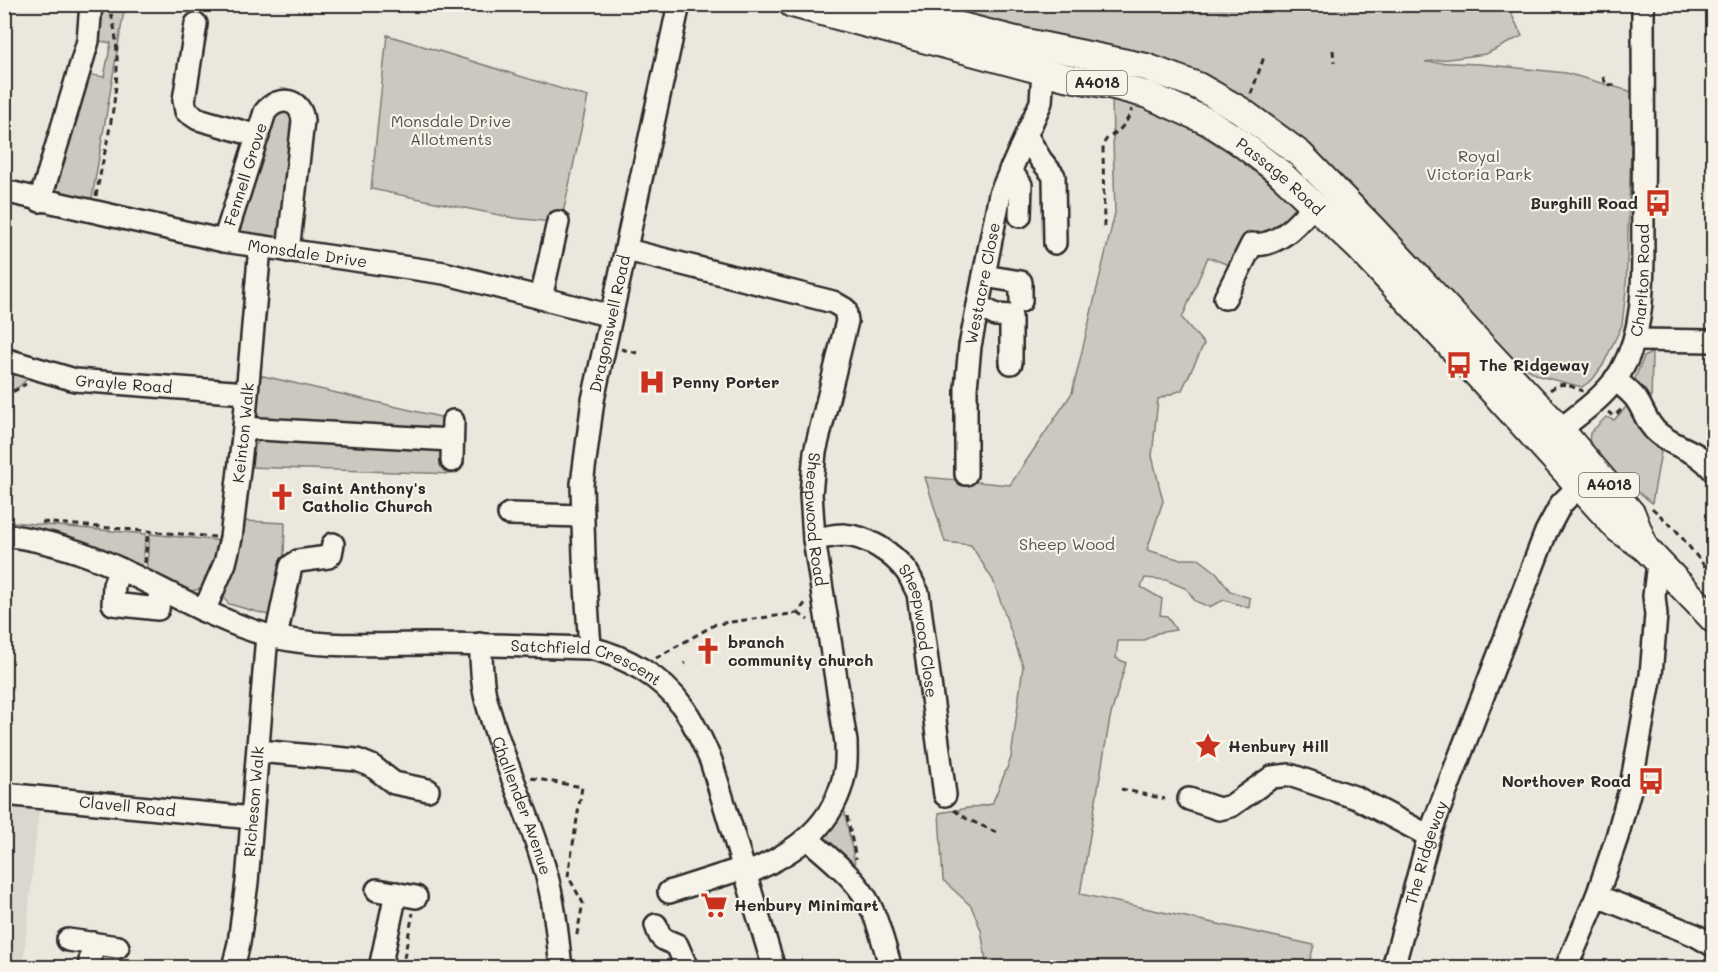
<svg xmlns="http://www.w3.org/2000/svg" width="1718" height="972" font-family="Mali,sans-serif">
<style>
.built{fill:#dbd7ce}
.green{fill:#cbc8bf;stroke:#7b7a75;stroke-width:1.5}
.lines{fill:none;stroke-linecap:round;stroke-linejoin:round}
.minor-casing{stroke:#2b2b2b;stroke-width:26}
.major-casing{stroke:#2b2b2b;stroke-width:30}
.path{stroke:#2b2b2b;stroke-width:3;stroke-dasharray:6 4.5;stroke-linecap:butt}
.minor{stroke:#f7f3e8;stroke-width:21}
.major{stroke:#f7f3e8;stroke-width:26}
.labels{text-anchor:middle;stroke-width:4.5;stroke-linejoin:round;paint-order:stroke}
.shield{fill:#f7f3e8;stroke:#686764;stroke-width:1.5}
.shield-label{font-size:15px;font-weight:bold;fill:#2b2b2b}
.park-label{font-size:16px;fill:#535250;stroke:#f7f3e8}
.street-label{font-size:16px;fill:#2b2b2b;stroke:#f7f3e8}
.poi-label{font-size:16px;font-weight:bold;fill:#2b2b2b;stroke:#f7f3e8;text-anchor:start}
</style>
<rect width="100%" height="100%" fill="#ebe7dd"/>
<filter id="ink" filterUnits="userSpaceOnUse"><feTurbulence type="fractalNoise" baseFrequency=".0167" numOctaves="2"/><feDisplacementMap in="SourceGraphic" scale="12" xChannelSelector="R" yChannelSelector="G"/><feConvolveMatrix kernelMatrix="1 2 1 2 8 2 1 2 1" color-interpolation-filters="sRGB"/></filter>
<g filter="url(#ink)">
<path class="built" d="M4,803L39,809L23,967H5Z"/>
<path class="green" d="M98,5H125L91,204L57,194C50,178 79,95 85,74L104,77L111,43L93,40Z
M921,5H1507L1522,36L1486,54L1425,62L1480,64L1566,73L1633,92L1626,290L1622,325L1603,365L1593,379L1582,387L1539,376L1515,361L1286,129L1176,65L1097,43Z
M387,35L588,97L561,223L514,218L371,189Z
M1112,100L1148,106L1187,126L1240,159L1297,206L1245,271L1208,257L1182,318L1204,344L1182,390L1158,399L1152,456L1163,501L1147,550L1178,559H1199L1217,573L1230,591L1250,598L1249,608L1224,600L1209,607L1195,601L1187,589L1166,580L1145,578L1141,587L1162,599L1160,615L1167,616L1176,630L1157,633L1143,641H1118L1116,658L1126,663L1110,718L1080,894L1314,945L1308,967H987L981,930L971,906L943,880L939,813L992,804L1011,758L1023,666L993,580L971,545L945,542L925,477L1010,485L1072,393L1115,213Z
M289,111L295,116L281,240L237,232L274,113Z
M1652,352L1651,407L1635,378L1644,357Z
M5,369L28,378L19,387L5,394Z
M259,375L449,419L439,433L263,421L255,413Z
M1627,406L1638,427L1661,452L1652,503C1629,484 1603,470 1589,443L1590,433L1606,417L1614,420Z
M262,438L442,448L453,465V474L249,467L251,450Z
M245,521L285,523L282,619L229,604L225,600L223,586Z
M12,522L146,534L142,569L102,548L69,538L12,527Z
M150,534L223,541L217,560L203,588L188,592L146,571Z
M843,804L856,869L823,838Z"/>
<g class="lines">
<defs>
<g id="minor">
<path d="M196,24L184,100L186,111L198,119L258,136"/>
<path d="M1026,135L1041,160L1054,176L1055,243"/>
<path d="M1010,170L1021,185L1020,216"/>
<path id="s1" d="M4,191L224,241L444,273L611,316"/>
<path d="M40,201L88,41L91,4"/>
<path id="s2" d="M224,241L265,112C279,95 301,98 303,121L288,251"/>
<path id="s3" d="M627,250L833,302L845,309L847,321L815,452L811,494L814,539L846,742C846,751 847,761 845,770C836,826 793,854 746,874"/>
<path d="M984,276L1021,282V301"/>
<path d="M541,298L558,222"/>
<path d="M1225,298L1252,244C1278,248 1298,223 1314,205"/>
<path d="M978,306L996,315L1011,316V363"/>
<path d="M1636,340L1714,341"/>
<path id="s4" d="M4,359L75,380L246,393"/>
<path d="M1615,379C1622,386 1630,391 1636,399C1644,410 1647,425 1659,434C1679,450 1696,448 1714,471"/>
<path d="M244,428L451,440"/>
<path id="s5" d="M1548,440C1572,418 1605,399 1621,371C1648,324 1642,266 1643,215C1644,145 1643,75 1643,4"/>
<path d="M452,461L453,421"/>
<path id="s6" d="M966,474V388L970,346L1000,194L1041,102L1043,71"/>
<path d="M509,514L583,516"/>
<path id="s7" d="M4,535C45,540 85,552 122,570C170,592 216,621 267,635C319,649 373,644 426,644C481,644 535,646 590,648C625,656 662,677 683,707C695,724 703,743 711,761L774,968"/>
<path id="s8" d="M814,539C823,538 834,535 843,535C867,536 893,553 907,572C911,578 914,586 918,593L945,795"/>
<path d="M120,569L114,585L113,604L158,609L160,589"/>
<path id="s9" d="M204,611L225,563L231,538L244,428L260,247"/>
<path d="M276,637L291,566L298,561L328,557L331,554L333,544"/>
<path id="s10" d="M480,644C482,662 481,682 486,699C500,755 527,808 543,863C554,897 557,932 561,968"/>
<path id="s11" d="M590,648L584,557L582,484L593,400L679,4"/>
<path d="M258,751L357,760L372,766L394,783L428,790"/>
<path id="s12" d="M4,794L252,818"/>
<path d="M1189,799L1219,809L1231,806L1272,777L1290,775L1357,798L1429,836"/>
<path d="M808,839C826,855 848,872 862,892C877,913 883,943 891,968"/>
<path d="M377,890L416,897"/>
<path d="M669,892L744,868"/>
<path d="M1597,896L1695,935L1714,946"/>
<path d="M656,925C661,942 663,938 677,945L687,968"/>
<path d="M68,940L118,947"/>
<path d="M89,968L93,943"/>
<path id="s13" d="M233,968L239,943L247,882L267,635"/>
<path d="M380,968L396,893"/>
<path id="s14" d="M1393,968L1429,836L1546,532L1561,504L1589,476"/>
<path d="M1566,968L1597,896L1617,837L1631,786L1651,675L1656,615L1654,596L1658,563"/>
</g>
<g id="major">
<path id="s15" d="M792,4L1065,77L1114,86L1148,95L1209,122L1237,140L1279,172L1358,247L1495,394L1618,529L1645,548L1714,620"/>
<path d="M875,4L1016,40L1146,67L1198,86L1240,110L1300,154L1372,228L1560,429L1632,514L1645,548"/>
</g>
</defs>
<use href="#minor" class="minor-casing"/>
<use href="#major" class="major-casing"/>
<path class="path" d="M1333,50L1334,63
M1603,77L1606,84L1613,85L1617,80
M1251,94L1264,57
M96,196C107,135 129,68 109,7
M1104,227L1103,145C1106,138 1108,138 1114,134C1123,128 1128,120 1132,109
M621,349L641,354
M1550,390C1562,380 1569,386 1583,391
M4,397L26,384
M1608,412L1614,416L1623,408
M1652,508L1676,530L1714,578
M42,522L215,537
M145,563L148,532
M798,613L808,620
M656,658L716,624L798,613L806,602
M684,664L686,663
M531,778L582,787L568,876L583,903L576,939
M1121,789L1165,799
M954,810L967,819L1000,834
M847,816L856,859
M402,968L413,913"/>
<use href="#minor" class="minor"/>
<use href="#major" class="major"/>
</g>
</g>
<defs>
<symbol id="bus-bare" viewBox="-9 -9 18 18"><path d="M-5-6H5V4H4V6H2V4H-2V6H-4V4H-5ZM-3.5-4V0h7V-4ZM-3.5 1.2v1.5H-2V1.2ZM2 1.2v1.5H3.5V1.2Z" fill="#c8321e" stroke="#f7f3e8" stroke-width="2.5" paint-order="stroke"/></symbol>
<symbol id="hospital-bare" viewBox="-9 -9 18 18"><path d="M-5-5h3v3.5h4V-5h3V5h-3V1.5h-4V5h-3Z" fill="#c8321e" stroke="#f7f3e8" stroke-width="2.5" paint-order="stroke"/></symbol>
<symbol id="church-bare" viewBox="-9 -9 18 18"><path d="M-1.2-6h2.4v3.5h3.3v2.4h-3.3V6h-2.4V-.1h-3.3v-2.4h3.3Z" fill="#c8321e" stroke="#f7f3e8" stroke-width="2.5" paint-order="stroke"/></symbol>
<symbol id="sight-bare" viewBox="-9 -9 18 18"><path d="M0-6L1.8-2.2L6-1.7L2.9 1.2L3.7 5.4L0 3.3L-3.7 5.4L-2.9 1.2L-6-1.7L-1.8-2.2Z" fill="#c8321e" stroke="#f7f3e8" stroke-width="2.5" paint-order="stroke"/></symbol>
<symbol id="supermarket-bare" viewBox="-9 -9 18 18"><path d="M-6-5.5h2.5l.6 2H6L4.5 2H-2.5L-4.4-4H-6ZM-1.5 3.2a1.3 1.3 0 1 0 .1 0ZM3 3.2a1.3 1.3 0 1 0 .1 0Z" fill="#c8321e" stroke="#f7f3e8" stroke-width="2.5" paint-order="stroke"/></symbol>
</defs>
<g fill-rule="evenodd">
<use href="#bus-bare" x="1639" y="184" width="38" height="38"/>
<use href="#bus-bare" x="1440" y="346" width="38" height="38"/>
<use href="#hospital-bare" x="633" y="363" width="38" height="38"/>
<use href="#church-bare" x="263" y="478" width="38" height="38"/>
<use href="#church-bare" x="689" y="632" width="38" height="38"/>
<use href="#sight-bare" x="1189" y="727" width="38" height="38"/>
<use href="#bus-bare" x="1632" y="762" width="38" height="38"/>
<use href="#supermarket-bare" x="695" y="886" width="38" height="38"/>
</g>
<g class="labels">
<g class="shield">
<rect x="1067" y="71" width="60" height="24" rx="4.5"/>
<rect x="1579" y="473" width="60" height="24" rx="4.5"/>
</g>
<g class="shield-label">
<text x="1097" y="88">A4018</text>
<text x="1609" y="490">A4018</text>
</g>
<g class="park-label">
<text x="451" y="127">Monsdale Drive<tspan x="451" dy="18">Allotments</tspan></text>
<text x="1479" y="162">Royal<tspan x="1479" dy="18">Victoria Park</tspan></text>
<text x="1067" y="550">Sheep Wood</text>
</g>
<g class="street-label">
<text dy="6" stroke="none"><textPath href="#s2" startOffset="70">Fennell Grove</textPath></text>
<text dy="6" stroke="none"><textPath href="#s15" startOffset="524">Passage Road</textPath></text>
<text dy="6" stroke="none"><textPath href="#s1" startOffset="310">Monsdale Drive</textPath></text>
<text dy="6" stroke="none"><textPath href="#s5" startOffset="195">Charlton Road</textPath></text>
<text dy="6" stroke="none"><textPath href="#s6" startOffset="192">Westacre Close</textPath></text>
<text dy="6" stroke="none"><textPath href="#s11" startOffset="327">Dragonswell Road</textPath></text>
<text dy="6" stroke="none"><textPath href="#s4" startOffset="123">Grayle Road</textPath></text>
<text dy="6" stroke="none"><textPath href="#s9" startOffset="184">Keinton Walk</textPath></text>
<text dy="6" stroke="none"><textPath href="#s3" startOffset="441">Sheepwood Road</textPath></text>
<text dy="6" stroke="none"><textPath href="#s8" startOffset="166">Sheepwood Close</textPath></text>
<text dy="6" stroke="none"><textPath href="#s7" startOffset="606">Satchfield Crescent</textPath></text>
<text dy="6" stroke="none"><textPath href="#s13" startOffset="168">Richeson Walk</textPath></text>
<text dy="6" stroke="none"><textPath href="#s10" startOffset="168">Challender Avenue</textPath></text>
<text dy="6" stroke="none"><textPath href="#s12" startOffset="124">Clavell Road</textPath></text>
<text dy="6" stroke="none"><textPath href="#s14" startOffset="120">The Ridgeway</textPath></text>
</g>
<g class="poi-label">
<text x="1638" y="209" text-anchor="end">Burghill Road</text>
<text x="1479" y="371">The Ridgeway</text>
<text x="672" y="388">Penny Porter</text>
<text x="302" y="494">Saint Anthony's<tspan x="302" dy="18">Catholic Church</tspan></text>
<text x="728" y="648">branch<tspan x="728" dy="18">community church</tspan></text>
<text x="1228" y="752">Henbury Hill</text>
<text x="1631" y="787" text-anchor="end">Northover Road</text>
<text x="734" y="911">Henbury Minimart</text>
</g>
</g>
<rect width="1718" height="972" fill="none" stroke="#f7f3e8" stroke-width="24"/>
<rect x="12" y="12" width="1694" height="948" fill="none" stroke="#2b2b2b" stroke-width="2" filter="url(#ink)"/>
</svg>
